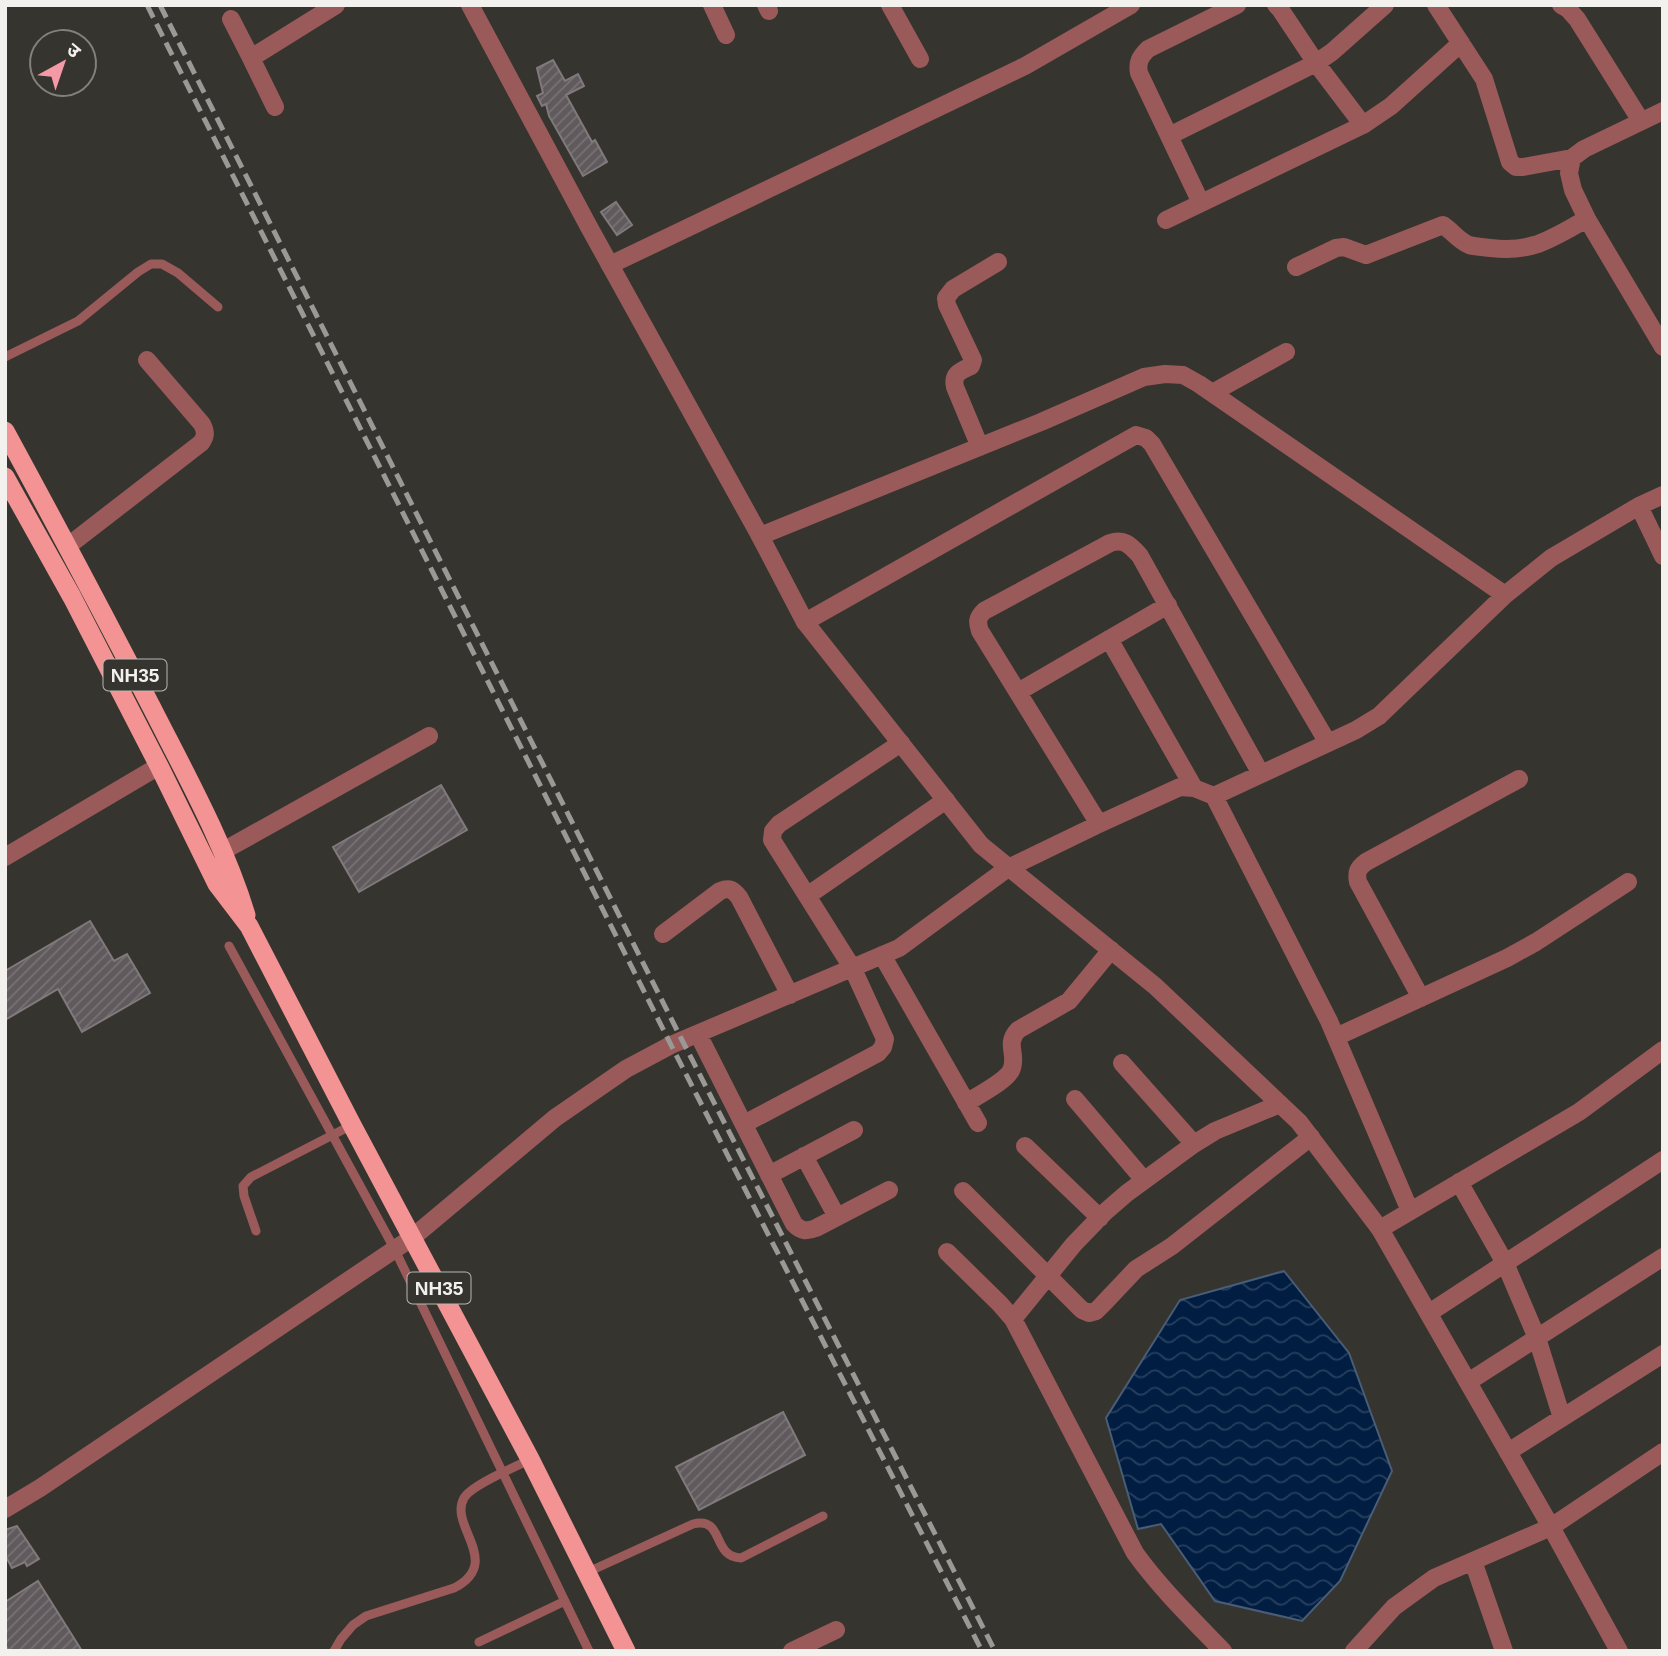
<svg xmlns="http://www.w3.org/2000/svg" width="1668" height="1656" font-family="Helvetica,'Noto Sans Devanagari',sans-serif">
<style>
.water{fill:url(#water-waves);stroke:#495d76;stroke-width:2}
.building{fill:url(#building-hatch);stroke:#807a7d;stroke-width:2}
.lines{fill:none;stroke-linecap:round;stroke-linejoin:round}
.service{stroke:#9a5a59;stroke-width:9}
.minor{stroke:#9a5a59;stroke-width:18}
.tertiary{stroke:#9a5a59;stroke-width:18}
.trunk{stroke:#f49393;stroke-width:19}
.rail{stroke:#9a9995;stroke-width:5;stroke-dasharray:14 7;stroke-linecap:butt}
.labels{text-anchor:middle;stroke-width:6;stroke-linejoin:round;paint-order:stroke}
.shield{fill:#35342f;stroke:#b9b8b5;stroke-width:2}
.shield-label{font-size:19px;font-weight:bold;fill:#f2f1ee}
</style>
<defs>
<pattern id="water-waves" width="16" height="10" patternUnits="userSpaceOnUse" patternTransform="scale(1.75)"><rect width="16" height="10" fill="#011e42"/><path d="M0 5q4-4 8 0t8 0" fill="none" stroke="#263f5e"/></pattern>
<pattern id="building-hatch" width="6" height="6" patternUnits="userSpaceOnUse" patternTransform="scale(1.75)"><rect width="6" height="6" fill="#605a5d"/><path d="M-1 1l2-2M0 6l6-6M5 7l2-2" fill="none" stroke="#777275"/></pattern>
</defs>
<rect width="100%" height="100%" fill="#35342f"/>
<path class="water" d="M1284,1271L1349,1353L1392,1471L1340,1581L1302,1621L1215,1601L1161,1524L1138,1529L1106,1418L1180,1300Z"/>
<path class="building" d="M553,60L565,81L578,74L584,86L566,95L592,142L595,140L607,162L583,176L549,116L546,104L542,106L537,96L543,93L537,68Z
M616,202L632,225L617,235L601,212Z
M441,785L467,830L359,892L333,847Z
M90,921L114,961L127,954L150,993L82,1032L58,989L5,1020V971Z
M783,1412L805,1455L699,1510L676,1467Z
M17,1526L39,1559L27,1566L25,1562L12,1568L5,1555V1530Z
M38,1581L82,1651H9L5,1645V1602Z"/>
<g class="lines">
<path class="service" d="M5,357L78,321L138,272L151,264H162L178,273L218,307
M229,946L394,1248L589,1651
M256,1231L244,1196L243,1186L251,1177L352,1125
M588,1572L693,1524C725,1516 711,1557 741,1558L823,1516
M479,1642L565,1601
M334,1651L341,1639L353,1625L366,1616L454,1588C504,1562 448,1526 464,1498C471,1485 515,1467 529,1460"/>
<path class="minor" d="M712,5L726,35
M766,5L769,11
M890,5L920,59
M1276,5L1280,9L1316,63L1363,125
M1436,5L1484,79L1510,162L1516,167H1523L1572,158
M1561,5L1568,9L1577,19L1641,121
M231,19L251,58
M275,107L251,58L336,5
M1663,111L1584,149L1572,158L1569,173L1573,190L1587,219L1663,347
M1169,136L1316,63L1332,52L1385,5
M1201,203L1139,73C1137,62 1140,57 1148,49L1237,5
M1166,220L1363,125L1391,106L1461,43
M610,265L1025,66L1131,5
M1296,267L1336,248L1344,247L1366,255L1443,225C1452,231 1459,241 1469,245C1476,247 1484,247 1491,248C1534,253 1551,238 1587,219
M1212,393L1286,352
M980,447L955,387C952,374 960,371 971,366L973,360L947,305L946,298L953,289L998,262
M1639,506L1663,556
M760,536L1041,422L1144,377L1165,374L1183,375L1199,384L1505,595
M68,546L201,443C206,436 206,432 202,424L147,360
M805,622L1136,435L1146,438L1152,444L1328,743
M1109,639L1194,788
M1018,692L1168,605
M1099,824L980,631C977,622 977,618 984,611L1110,543C1125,538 1131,546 1140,556L1261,774
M223,851L429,736
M5,857L159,766
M807,896L946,800
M663,934L720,891C730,887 733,890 739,897L790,995
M882,955L978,1123
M1421,998L1358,882C1356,872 1358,868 1366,862L1519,779
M698,1034L794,1224C801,1231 806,1232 816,1228L889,1190
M1336,1037L1507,958L1536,942L1628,882
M1122,1063L1194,1144
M1075,1099L1144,1180
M966,1103C977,1096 1009,1080 1012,1068C1017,1053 1005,1044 1018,1030L1069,1001L1111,950
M744,1124L878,1053L883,1047L885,1039L853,969L772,840L773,831L779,824L901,743
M1025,1146L1100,1218
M804,1156L837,1217
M769,1175L854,1130
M1459,1182L1505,1263L1537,1338L1562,1418
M963,1191L1082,1310L1089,1313L1096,1311L1102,1305L1136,1269L1172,1246L1311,1137
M1410,1211L1329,1021L1214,796L1356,730L1379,716L1505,595L1551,558L1639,506L1663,495
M1380,1229L1579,1112L1663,1050
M947,1252L1000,1304L1013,1319L1135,1553C1161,1589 1192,1619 1223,1651
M1429,1313L1663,1160
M1013,1319L1074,1244L1105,1212L1127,1193L1194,1144L1215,1131L1280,1104
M1468,1382L1663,1257
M1508,1452L1663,1354
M5,1509L40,1488L413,1237L555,1118L626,1069L671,1045L899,948L1008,868L1099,824L1180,787L1194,788L1214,796
M1473,1561L1504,1651
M792,1651L836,1630
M1354,1651L1394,1607L1434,1578L1551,1527"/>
<path class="tertiary" d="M470,5L589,227L760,536L805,622L981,845L1155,986L1299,1122L1380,1229L1551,1527
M1619,1651L1551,1527L1663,1452"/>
<path class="trunk" d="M5,431C55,523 104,615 152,708C186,775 224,843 246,915
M5,477L72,597L159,766L217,884L249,926L352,1125L530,1459L626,1651"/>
<path class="rail" d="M147,5L671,1045L982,1651
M160,5L682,1040L995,1651"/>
</g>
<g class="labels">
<g class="shield">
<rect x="103.5" y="659.5" width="63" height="31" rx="5"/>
<rect x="407.5" y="1272.5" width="63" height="31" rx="5"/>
</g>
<g class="shield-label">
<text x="135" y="682">NH35</text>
<text x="439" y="1295">NH35</text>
</g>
</g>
<rect width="1668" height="1656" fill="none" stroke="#f2f1ee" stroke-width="14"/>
<g transform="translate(63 63) rotate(40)"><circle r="33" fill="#35342f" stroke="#81807b" stroke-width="2"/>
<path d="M0-5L12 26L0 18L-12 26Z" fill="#f49aa6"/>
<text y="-10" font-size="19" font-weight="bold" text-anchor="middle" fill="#f2f1ee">उ</text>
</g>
</svg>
